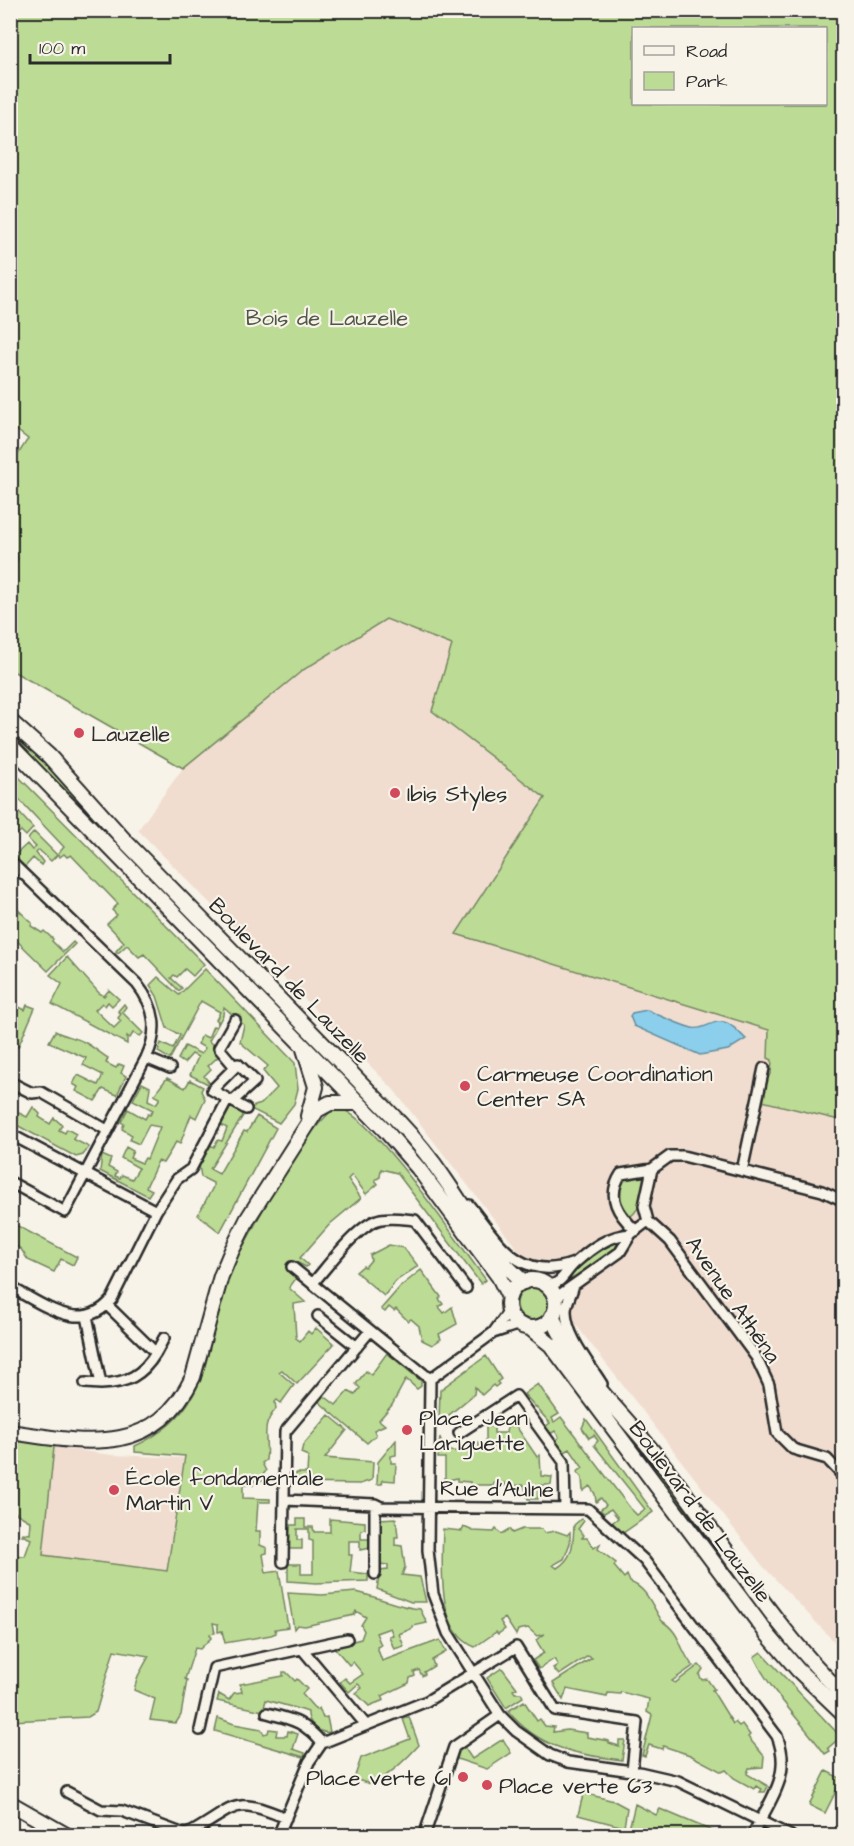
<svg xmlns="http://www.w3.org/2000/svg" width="854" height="1846" font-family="'Architects Daughter',sans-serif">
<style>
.built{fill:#f0ddcf}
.green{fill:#bcdc95;stroke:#748460;stroke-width:1.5;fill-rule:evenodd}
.water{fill:#8bcfec;stroke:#658d9f;stroke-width:1.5}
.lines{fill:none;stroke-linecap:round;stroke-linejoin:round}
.street-casing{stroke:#2b2b2b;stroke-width:14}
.secondary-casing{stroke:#2b2b2b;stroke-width:18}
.street{stroke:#f7f3e8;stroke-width:9}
.secondary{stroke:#f7f3e8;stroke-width:14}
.poi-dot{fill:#d1495b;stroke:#f7f3e8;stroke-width:2}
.labels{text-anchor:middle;stroke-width:4.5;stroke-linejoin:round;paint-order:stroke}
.park-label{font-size:22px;fill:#4f5746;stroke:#f7f3e8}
.poi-label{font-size:22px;fill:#2b2b2b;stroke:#f7f3e8;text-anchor:start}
.street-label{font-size:22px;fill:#2b2b2b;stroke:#f7f3e8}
</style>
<rect width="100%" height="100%" fill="#f7f3e8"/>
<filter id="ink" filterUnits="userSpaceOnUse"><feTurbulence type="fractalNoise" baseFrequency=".0167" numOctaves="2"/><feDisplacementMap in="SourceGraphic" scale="12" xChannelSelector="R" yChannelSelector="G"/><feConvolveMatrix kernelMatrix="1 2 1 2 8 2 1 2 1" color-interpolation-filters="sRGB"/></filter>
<g filter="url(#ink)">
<path class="built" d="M387,619L453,646L432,712L545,798L456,933L843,1048V1651L762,1565L394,1090L138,830L183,768L303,670Z
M54,1447L112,1455L184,1458L167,1571L43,1555Z
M583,1826L616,1835H545L547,1829Z"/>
<path class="green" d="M11,10L843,11V1121L762,1101L767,1075L771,1074L772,1060L768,1058L769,1030L456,934L545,798L432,711L452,645L386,619L303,670L183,768L11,670V574L18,558L11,543V465L28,439L10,425ZM826,28V104H634V28Z
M10,725L330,1058L324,1060L11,740Z
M11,769L204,964L193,976L185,969L177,977L174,975L171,978L182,988L179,991L144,954L139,957L127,945L118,953L116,951L124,942L107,924L117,915L112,910L118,904L71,855L67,857L64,854L60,857L58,854L64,847L16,796L17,794L11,787Z
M11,804L33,828L26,836L21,831L12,839L11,837V827L14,824L11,820Z
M34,832L57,855L51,861L39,850L36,853L43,862L41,865L33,858L25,867L14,856L27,844L32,850L36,847L28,839Z
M11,903L32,923L31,926L42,933L44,931L53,939L52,941L63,952L73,942L75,944L48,971L11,935Z
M67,957L99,993L104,996L109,990L119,999L112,1006L108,1002L105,1006L102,1003L95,1010L114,1028L121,1021L118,1018L121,1014L118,1011L124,1004L126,1007L122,1012L143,1033L140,1036L133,1033L130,1038L127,1036V1044L52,1004L62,984L50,975Z
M205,969L295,1063L298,1089L294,1104L279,1123L249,1108L261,1104L277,1088L263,1071L268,1066L240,1042L244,1025L224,1007L223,1015L209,1041L229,1066L219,1056L208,1066L211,1069L204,1076L212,1086L190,1075L198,1057L192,1054L184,1063L178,1059L185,1046L201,1054L205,1048L198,1044L202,1035L208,1038L213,1026L216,1027L218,1021L216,1020L220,1012L201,1001L170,1059L158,1052L161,1043L173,1049L180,1035L167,1028L157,996L150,985L158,977L179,995Z
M15,1005L25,1010L27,1005L35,1008L18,1047L15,1046L11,1055V1013Z
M55,1031C63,1036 75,1037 84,1042C92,1046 100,1053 108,1058L106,1063L116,1068L119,1064L124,1066L121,1073L126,1076L117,1095L103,1089L95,1101L76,1091L78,1087L73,1084L78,1075L98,1085L103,1075L83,1065L86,1058L49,1042Z
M167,1078L185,1088L190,1080L203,1087L201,1091L205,1099L196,1118L191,1115L180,1144L176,1142L163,1163L158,1161L146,1187L152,1190L148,1196L100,1171L102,1155L111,1159L108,1167L117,1172L115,1176L120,1178L122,1175L132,1179L139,1168L121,1158L126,1147L133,1151L130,1158L142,1163L145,1158L147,1159L160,1127L149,1125L139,1144L130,1140L132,1135L122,1129L124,1124L121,1122L128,1109L145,1119L148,1114L150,1115L153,1110L133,1100L142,1083L150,1087L148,1100L156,1104L160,1098L154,1095Z
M11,1103L17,1112L27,1117L33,1107L40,1114L39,1117L50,1124L54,1118L62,1125L59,1130L65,1133L67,1129L76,1134L73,1139L89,1147L83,1155L76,1157L11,1122Z
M230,1105L246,1111L210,1169L219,1174L244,1131L247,1132L257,1116L276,1128L220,1232L198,1215L213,1187V1183L201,1177L199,1165L210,1145L214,1147L218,1140L222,1141L227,1128L220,1124Z
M343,1110C375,1120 461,1247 486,1280L481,1284L397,1173L381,1169L380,1177L375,1180L378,1184L366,1194L352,1175L348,1179L361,1198L330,1224L300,1258L308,1265L306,1267L296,1262L290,1272L297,1277L289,1288L305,1302L294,1304L296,1338L300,1341L308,1331L311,1334L316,1328L334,1344L297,1384L282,1370L279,1372L294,1385L281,1403L277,1400L275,1402L276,1409C259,1428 269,1439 266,1460L262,1463L266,1471L261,1477L264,1481L255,1478L253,1485L248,1480V1485H243V1498L270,1499V1502H258L256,1531H260V1545L267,1548V1553L263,1554L266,1573L279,1571L288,1627L275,1629L276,1633L271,1635L225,1643L222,1631L218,1632V1624L213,1623L215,1633L210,1634L211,1638L200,1649L195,1648L185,1679L187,1680L181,1715L176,1723L150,1720L155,1699L134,1690L138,1676L149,1656L114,1650L96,1712L88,1717L11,1721V1555L25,1556L31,1539L22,1535L23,1533L30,1534L31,1522L11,1510V1436L45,1441L54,1447L43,1555L167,1571L185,1456L135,1452V1446C215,1409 203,1349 227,1279C232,1265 241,1251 248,1238C271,1194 295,1147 330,1112Z
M643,1174C650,1187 641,1208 630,1217L621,1209L618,1192L625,1176Z
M10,1222L77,1257L73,1265L61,1259L54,1272L28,1260L21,1249L11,1243Z
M612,1239L619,1240V1246L572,1282L569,1277L580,1263Z
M389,1245L404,1248L418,1266L396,1281L384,1296L356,1272L363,1266L365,1267L371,1260L370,1255Z
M421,1270L441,1297L439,1299L443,1304L439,1307L444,1313L452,1307L457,1324L439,1334L441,1339L432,1345L422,1340L419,1326L411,1319L408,1321L396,1309L394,1311L389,1307L385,1312L381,1309L400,1287Z
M517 1304a16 16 0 1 1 32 0a16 16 0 1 1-32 0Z
M387,1353L421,1381V1386L417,1389L406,1379L392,1405L379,1420L385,1425L374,1430L376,1435L367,1443L318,1401L323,1395L336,1405L348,1391L355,1395L360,1388L356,1384L366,1371L371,1375Z
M486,1356L501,1379L497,1382L499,1384L495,1387L493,1385L482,1395L475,1387L474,1394L449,1415L451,1420L439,1421L440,1390Z
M538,1384L559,1414L552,1418L554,1422L561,1417L630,1508L637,1515L645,1509L594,1445L598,1441L594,1435L589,1438L582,1428L586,1419L653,1512L623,1533L612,1523L618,1518L611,1509L604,1513L600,1510L606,1505L601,1498L596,1502L595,1494L590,1486L583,1491L582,1478L577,1472L583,1468L570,1449L563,1453L555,1441L559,1437L555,1431L550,1434L545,1427L550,1423L524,1394Z
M329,1415L347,1430L325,1458L373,1462L372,1480L360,1484L296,1483V1473H307L308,1456L301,1453L303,1445Z
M486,1426L494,1427V1433H506L507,1427L516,1426L537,1457L540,1455L541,1476L552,1477L551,1485H539L538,1499H528L524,1485L505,1486V1483H494L492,1488L491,1485H470V1482L457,1481V1478L445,1481V1458H438L440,1437L442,1446L448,1447V1451L472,1452V1449H479V1443H486Z
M396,1440V1455L391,1456V1463H396L395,1481L383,1480L382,1484H377L378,1462Z
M645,1452L734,1573L843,1705L802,1671L645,1467Z
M396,1518L398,1537H395V1545L402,1546L405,1567L402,1575L420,1577L426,1602H411L377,1589L380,1571L388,1570V1565L380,1564L379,1561V1519Z
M297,1519H305V1527H313L314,1532H330V1519L365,1522V1529L361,1530V1539H370V1548L360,1550V1541H349V1555H352L350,1572L368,1574V1581L316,1583L288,1581V1564H301V1574H313V1541L309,1540V1529H297V1540H302V1549H288V1525H297Z
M581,1519L584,1521L578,1529L584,1535L582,1538H587L594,1548L600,1544L598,1549L616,1563L614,1566L624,1578L627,1575L630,1582C648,1589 651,1605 662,1621C682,1634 678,1648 693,1666L672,1681L675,1683L699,1665L703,1669L699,1675L702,1680L707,1679L714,1689L712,1690L733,1724L735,1722L739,1726L742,1724L750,1735L748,1737L764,1756L763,1767L749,1768L747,1774L768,1786L765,1792H760L762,1789L756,1786L754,1789L734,1778L726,1770L722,1772L690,1755L663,1746L662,1749L649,1745L645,1756L642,1755L652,1715L647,1712L649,1699L621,1692L620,1694L608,1693L607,1697L567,1689L563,1700L553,1683L592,1658L588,1656L559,1675L553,1668L558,1665L554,1659L539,1669L533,1660L544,1653L536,1640L545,1634L537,1636L528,1628L518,1630L516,1635L505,1618L500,1621L505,1629L498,1634L496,1632L475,1647C436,1632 442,1566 443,1529L462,1531L464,1527L473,1531L494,1532L496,1529L501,1534L509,1529L512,1533L522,1529H542L544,1533L556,1531L567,1535L570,1532V1543L564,1559L553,1565L557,1568C574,1558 573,1542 574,1525Z
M356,1592C379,1597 397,1607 420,1609L427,1623L413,1626V1628L399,1634L404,1646L394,1649L389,1636L393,1635L390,1628L376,1633L381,1645L377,1647L382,1661L440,1640L446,1652L432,1660L434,1666L424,1672L425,1674L422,1676L419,1670L414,1672L415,1676L410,1678L409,1683L382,1696L384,1700L369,1706L356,1693L362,1688L358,1684L349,1692L340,1682L345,1678L350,1683L363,1674L353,1662L349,1665L333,1646L361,1639L364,1631L361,1625L366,1617L356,1611L354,1615L305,1626L297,1625L294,1629L288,1593L322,1595Z
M761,1652L841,1737L828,1748L830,1751L825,1754C798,1717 772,1694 754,1657Z
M502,1668L517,1688L513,1690L515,1693H521L523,1697L506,1708L487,1678Z
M283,1672H286L295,1681L297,1679L307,1689L302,1694L316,1710L319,1708L323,1718L327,1717L330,1732C320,1735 307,1722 308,1712L302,1710L266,1700L263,1711L217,1701L219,1694L229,1700L234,1693L242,1692L240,1684L283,1676Z
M524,1701L537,1721L540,1719L545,1726L554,1727L553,1732L567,1730L587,1733V1737L609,1741V1743L619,1746V1740H625L622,1760C577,1755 538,1748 508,1711Z
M409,1717L419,1745C405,1761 391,1773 373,1785L354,1779L361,1758L410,1739L403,1719Z
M218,1718L234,1724L261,1729L264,1734L268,1733L269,1729L277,1730L276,1736H287L288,1731L298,1734L293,1749L305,1753L304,1757L215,1731Z
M503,1739L511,1753L487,1769L457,1759L458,1751L464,1747L472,1759Z
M826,1771L842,1779L825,1813L809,1805Z
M586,1783L590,1784L587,1794L614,1801L627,1808L624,1827L578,1815Z
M635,1804L656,1815L660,1809L722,1835H651L629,1829Z"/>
<path class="water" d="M647,1010C661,1016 677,1024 692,1028C704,1031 713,1019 724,1022C733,1024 739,1033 746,1039L728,1050L700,1055L634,1026L630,1016L632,1013Z"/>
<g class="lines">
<defs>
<path id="street" d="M10,861L137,984C156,1008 159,1031 146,1058L65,1212L10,1182
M235,1020L219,1048L235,1067
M146,1058L170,1068
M10,1082L32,1093L41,1092L107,1130
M233,1101L255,1081L238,1064L212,1090L246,1109
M10,1134L156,1211
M742,1171L764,1068
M844,1201L822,1191L683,1156H670L652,1169L644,1206L648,1221L670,1241L756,1357L769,1385L777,1433L793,1449L827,1459L844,1477
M469,1205C499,1243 520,1283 574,1263
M636,1231C618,1214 606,1197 621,1174L652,1169
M292,1267L430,1379
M313,1283C328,1266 359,1223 381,1219C392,1217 404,1219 415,1220L466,1288
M547,1286C563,1284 565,1271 576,1262C592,1248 609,1235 631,1234
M10,1287C43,1304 82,1336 112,1299L156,1211L177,1179L191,1169L228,1099
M573,1288C571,1295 566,1303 566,1311C566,1336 589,1363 602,1384
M555,1303L561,1294L620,1252L631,1234L648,1221
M87,1316L101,1384C127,1383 142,1376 156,1353L107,1305
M318,1316L357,1347
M493,1333L520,1324
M156,1353L164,1338
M430,1379L428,1550L433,1594L448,1633L500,1715L516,1731L550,1755L568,1762L639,1772L678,1781L791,1836
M430,1379L493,1333L509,1311
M85,1383L101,1384
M459,1433L516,1396L564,1462L565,1508
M285,1500L375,1504L381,1507L588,1509L644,1560L777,1736C793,1776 769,1801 752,1836
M375,1504V1574
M283,1562L285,1432L370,1331
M303,1650L366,1725
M267,1713C294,1720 303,1721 322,1743
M200,1730L214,1668L347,1639
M67,1792L101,1810L122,1811L184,1834L192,1832C239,1805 233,1796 286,1818
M278,1836L309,1762L322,1743L427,1701L516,1647L555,1710L637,1722L632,1771
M424,1836L454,1747L500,1715
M497,1836V1835"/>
<path id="secondary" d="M10,721L49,756L126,842L397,1120C414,1138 430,1157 444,1178C468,1212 490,1255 524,1282
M10,745L385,1130L418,1168L499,1277L509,1297
M304,1049L316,1087L308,1116
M508 1304a24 24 0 1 1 48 0a24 24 0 1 1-48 0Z
M552,1316C576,1373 622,1411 658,1458C721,1537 770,1625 844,1695
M530,1328L551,1345L768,1635L798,1670L844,1714
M10,1432C85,1443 154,1458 193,1377L221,1276L232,1250L248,1218L317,1110L330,1103H359
M10,1803L68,1836"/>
</defs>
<use href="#street" class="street-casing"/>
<use href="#secondary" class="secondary-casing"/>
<use href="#street" class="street"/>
<use href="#secondary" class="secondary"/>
</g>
</g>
<g class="poi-dot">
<circle cx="79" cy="733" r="6"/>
<circle cx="395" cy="793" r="6"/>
<circle cx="465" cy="1086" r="6"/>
<circle cx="407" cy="1430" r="6"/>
<circle cx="114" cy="1490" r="6"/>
<circle cx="463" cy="1777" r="6"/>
<circle cx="487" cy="1785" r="6"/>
</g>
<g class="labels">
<g class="park-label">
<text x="327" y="325">Bois de Lauzelle</text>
</g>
<g class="poi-label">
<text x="91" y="741">Lauzelle</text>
<text x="407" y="801">Ibis Styles</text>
<text x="477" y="1081">Carmeuse Coordination<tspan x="477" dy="25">Center SA</tspan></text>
<text x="419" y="1425">Place Jean<tspan x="419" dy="25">Lariguette</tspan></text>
<text x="126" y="1485">École fondamentale<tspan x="126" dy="25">Martin V</tspan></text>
<text x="451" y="1785" text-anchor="end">Place verte 61</text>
<text x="499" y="1793">Place verte 63</text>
</g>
<g class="street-label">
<text transform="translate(290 980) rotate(46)" y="8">Boulevard de Lauzelle</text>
<text transform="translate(734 1299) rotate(55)" y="8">Avenue Athéna</text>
<text transform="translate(497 1488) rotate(1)" y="8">Rue d'Aulne</text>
<text transform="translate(701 1511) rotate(53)" y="8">Boulevard de Lauzelle</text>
</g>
</g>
<rect width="854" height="1846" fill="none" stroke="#f7f3e8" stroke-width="36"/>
<rect x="18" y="18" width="818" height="1810" fill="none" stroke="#2b2b2b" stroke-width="2" filter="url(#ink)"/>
<rect x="632" y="27" width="195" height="78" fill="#f7f3e8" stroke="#a5a39c" stroke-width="1.5"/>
<rect x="644" y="46" width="30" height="9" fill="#f7f3e8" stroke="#a5a39c" stroke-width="1.5"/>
<text x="686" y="57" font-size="18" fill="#2b2b2b">Road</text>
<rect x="644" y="72" width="30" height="18" fill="#bcdc95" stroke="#a5a39c" stroke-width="1.5"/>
<text x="686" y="87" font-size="18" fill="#2b2b2b">Park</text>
<path d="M30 54v9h140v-9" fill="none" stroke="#2b2b2b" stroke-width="3"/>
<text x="39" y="54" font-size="18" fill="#2b2b2b" stroke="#f7f3e8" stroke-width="4.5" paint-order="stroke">100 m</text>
</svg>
